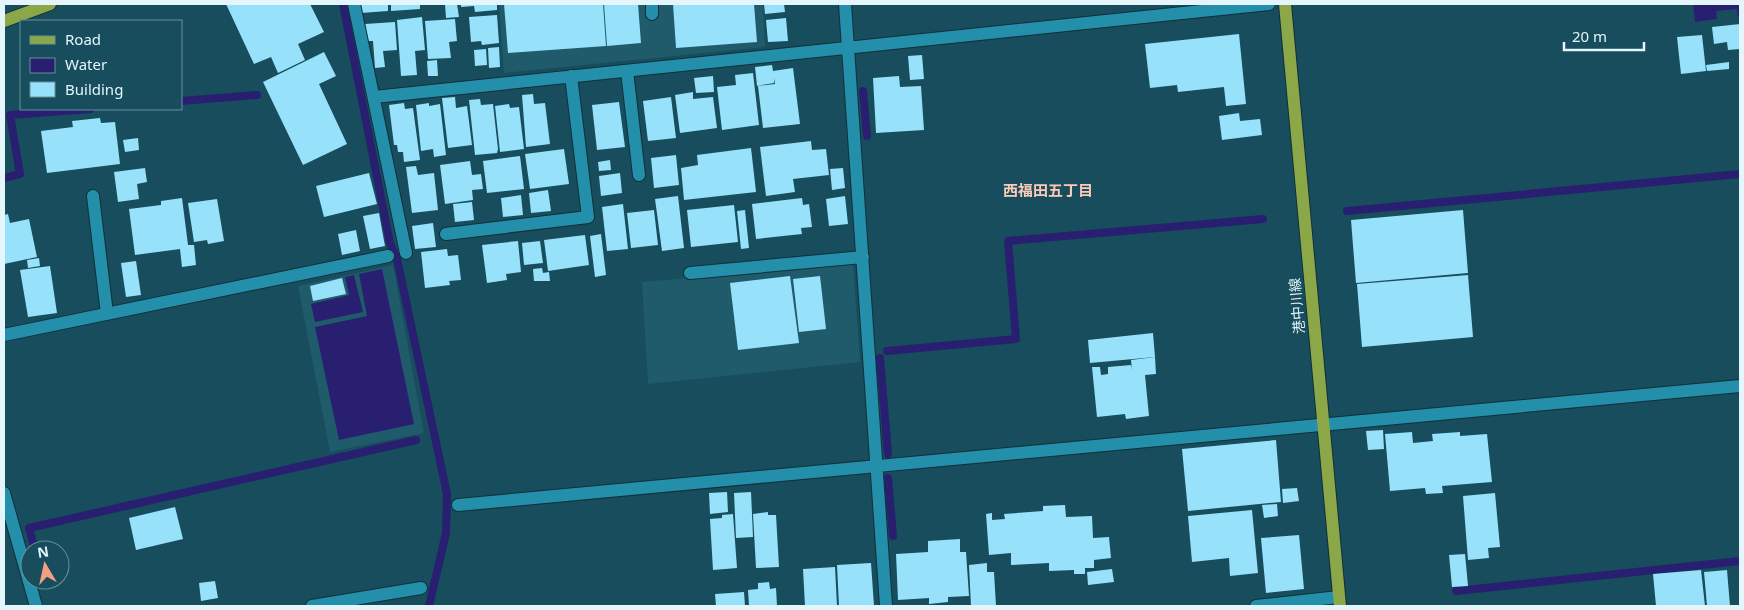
<svg xmlns="http://www.w3.org/2000/svg" width="1744" height="610" font-family="'Noto Sans','Noto Sans JP',sans-serif">
<style>
.built{fill:#205b6c}
.water{fill:#281f71}
.lines{fill:none;stroke-linecap:round;stroke-linejoin:round}
.stream{stroke:#281f71;stroke-width:8}
.building{fill:#97e2fa}
.minor-casing{stroke:#11303a;stroke-width:14}
.major-casing{stroke:#11303a;stroke-width:14}
.minor{stroke:#248faa;stroke-width:12}
.major{stroke:#8ba747;stroke-width:12}
.labels{text-anchor:middle;stroke-width:5;stroke-linejoin:round;paint-order:stroke}
.street-label{font-size:14px;fill:#e4f5fb;stroke:#174d5c}
.neighbourhood-label{font-size:15px;font-weight:bold;fill:#fbcab9;stroke:#174d5c}
</style>
<rect width="100%" height="100%" fill="#174d5c"/>
<path class="built" d="M499,4H763L765,47L504,73Z
M853,264L860,362L648,384L642,282Z
M393,265L424,433L330,452L298,286Z"/>
<path class="water" d="M1693,4H1740V17H1738L1737,9L1716,11L1717,19L1695,22Z
M382,269L414,424L339,440L315,327L367,316L359,274Z
M354,275L363,312L315,322L311,304L349,295L345,277Z"/>
<g class="lines">
<path class="stream" d="M343,4L390,243L397,259L447,494L446,533L429,606
M863,91L867,136
M181,101L257,95
M4,178L20,174L10,115L90,109
M1347,211L1740,174
M887,351L1016,339L1008,241L1263,219
M880,358L888,454
M888,478L893,536
M35,550L29,528L416,440
M1456,591L1740,561"/>
</g>
<path class="building" d="M226,4H310L324,32L298,44L305,60L278,73L271,57L254,64Z
M360,4H388V11L361,13Z
M391,4H420V9L391,11Z
M445,4H457L459,17L446,18Z
M461,4H497V10L475,12L474,6L461,7Z
M504,4H603L606,46L508,53Z
M604,4H638L641,43L607,46Z
M673,4H754L757,42L676,48Z
M764,4H784L785,12L765,14Z
M497,15L499,43L482,45L481,41L471,42L469,17Z
M422,17L425,50L415,51L417,75L401,76L397,20Z
M786,18L788,41L768,42L766,20Z
M455,19L457,41L449,42L451,58L428,59L425,21Z
M395,22L397,50L383,51L385,67L375,68L373,41H367L365,24Z
M1740,24V49L1728,50L1727,42L1714,44L1712,27Z
M1239,34L1246,104L1226,106L1224,87L1178,92L1177,85L1150,88L1145,44Z
M1702,35L1706,71L1681,74L1677,37Z
M499,47L500,67L489,68L488,48Z
M486,49L487,65L475,66L474,50Z
M324,52L336,76L319,84L347,144L303,165L263,82Z
M922,55L924,79L910,80L908,56Z
M437,60L438,76H428L427,61Z
M1729,62V69L1707,71L1706,65Z
M772,65L773,71L793,68L800,124L763,128L758,86L775,84L774,78V83L757,86L755,67Z
M753,73L759,125L722,130L717,87L736,85L735,75Z
M713,76L714,92L696,93L694,78Z
M899,76L900,87L921,86L924,130L876,133L873,78Z
M693,92V99L713,97L717,128L680,133L675,95Z
M533,94L534,104L545,103L550,144L526,147L522,95Z
M455,97L456,108L467,106L472,145L448,148L442,98Z
M671,97L676,138L648,141L643,101Z
M480,99L481,105L493,104L498,149L497,153L475,155L469,100Z
M619,102L625,147L597,150L592,105Z
M404,103L405,109L413,108L420,160L404,162L403,152H398L397,145H394L389,105Z
M429,103V106L440,104L446,155L434,157L433,149L421,151L416,105Z
M509,104L510,108L519,107L524,149L500,152L495,106Z
M1239,113L1240,121L1260,119L1262,135L1222,140L1219,116Z
M100,118L101,123L115,122L120,164L47,173L41,131L73,127L72,121Z
M138,138L139,150L125,152L123,140Z
M811,141L812,150L826,149L829,175L793,179L795,192L766,196L760,147Z
M751,148L756,192L684,200L681,168L698,165L697,155Z
M564,149L569,184L530,189L525,154Z
M676,155L679,185L654,188L651,158Z
M520,156L524,189L487,193L483,161Z
M610,160L611,170L599,171L598,162Z
M470,161L472,175L481,174L483,189L472,190L473,200L445,204L440,165Z
M416,166L418,175L434,173L438,210L412,213L406,167Z
M145,168L147,182L137,184L139,199L118,202L114,172Z
M843,168L845,188L832,190L830,169Z
M369,173L377,204L324,217L316,186Z
M620,173L622,193L601,196L599,176Z
M548,190L551,211L531,213L529,193Z
M521,195L523,215L503,217L501,198Z
M678,196L684,248L662,251L655,199Z
M845,196L848,224L829,226L826,199Z
M182,198L188,245H194L196,265L182,267L180,249L135,255L129,209L161,205V201Z
M802,198L803,205L809,204L812,227L801,228L802,234L756,239L752,204Z
M217,199L224,241L208,244L207,240L194,242L188,203Z
M472,202L474,220L455,222L453,204Z
M623,204L628,249L607,251L602,207Z
M734,205L738,242L691,247L687,210Z
M654,210L658,245L631,248L627,213Z
M745,210L749,248L741,249L737,211Z
M1463,210L1468,273L1356,283L1351,220Z
M379,213L385,246L370,249L363,216Z
M8,214L10,223L29,219L37,257L4,264V215Z
M433,223L436,247L415,249L412,226Z
M356,230L360,251L342,255L338,234Z
M601,234L606,275L595,277L590,236Z
M585,235L589,265L548,271L544,240Z
M518,241L521,272L506,274L507,280L487,283L482,245Z
M540,241L543,263L524,265L522,243Z
M447,249L448,256L458,255L461,280L449,281L450,285L425,288L421,252Z
M39,258L40,266L28,268L27,260Z
M136,261L141,295L126,297L121,263Z
M50,266L57,313L28,317L20,270Z
M542,268L543,273L549,272L550,281H534L533,269Z
M1468,275L1473,337L1362,347L1357,284Z
M790,276L799,343L738,350L730,283Z
M820,276L826,329L799,332L793,279Z
M342,278L346,294L313,301L310,286Z
M1153,333L1155,357L1090,363L1088,340Z
M1155,357L1156,374L1145,375L1149,416L1126,419L1125,414L1097,417L1092,367H1100L1101,375L1108,374V367L1131,365L1132,370L1131,360Z
M1383,430L1384,449L1368,450L1366,431Z
M1412,432L1413,443L1433,441L1432,434L1460,432V436L1487,434L1492,482L1442,486L1443,493L1426,494L1425,488L1390,491L1385,434Z
M1276,440L1281,502L1188,511L1182,449Z
M1297,488L1299,501L1283,503L1282,489Z
M727,492L728,512L710,514L709,493Z
M751,492L753,537L736,538L734,493Z
M1495,493L1500,547L1488,548L1489,558L1468,560L1463,496Z
M1277,504L1278,516L1264,518L1262,505Z
M1065,505L1066,517L1092,516L1093,538L1109,537L1111,558L1094,560V568H1085V574H1074V570L1049,571V563L1011,565V553L989,555L986,514L992,513V520L1005,519L1004,514L1043,511V506Z
M175,507L183,539L136,550L129,518Z
M1252,510L1258,573L1230,576L1229,558L1192,562L1188,516Z
M768,512V515H776L779,567L756,568L753,514Z
M733,514L737,568L713,570L710,519L722,518V515Z
M1299,535L1304,589L1266,593L1261,538Z
M960,539V552H966L969,596L948,597V602L929,604V598L898,600L896,554L928,552V541Z
M1465,554L1468,586L1452,587L1449,555Z
M871,563L874,606H839L837,565Z
M987,563V572H994L996,606H971L969,565Z
M835,567L837,606H805L803,569Z
M1112,569L1114,582L1088,585L1087,572Z
M1701,570L1705,606H1656L1653,574Z
M1727,570L1730,606H1707L1704,572Z
M215,581L218,598L201,601L199,583Z
M769,582L770,589L776,588L777,606H749L748,590L758,589V583Z
M744,592L745,606H716L715,594Z"/>
<g class="lines">
<defs>
<path id="minor" d="M354,4L406,253
M652,4V14
M845,4L886,606
M627,71L639,175
M374,97L1269,4
M93,196L107,314
M446,234L588,217L571,76
M690,273L863,257
M4,335L388,256
M4,493L36,606
M458,505L1740,386
M312,606L421,588
M1256,606L1339,597"/>
<path id="major" d="M1285,4L1340,606
M4,21L50,4"/>
</defs>
<use href="#minor" class="minor-casing"/>
<use href="#major" class="major-casing"/>
<use href="#minor" class="minor"/>
<use href="#major" class="major"/>
</g>
<g class="labels">
<g class="street-label">
<text transform="translate(1297 306) rotate(-95)" y="5">港中川線</text>
</g>
<g class="neighbourhood-label">
<text x="1048" y="196">西福田五丁目</text>
</g>
</g>
<rect width="1744" height="610" fill="none" stroke="#e4f5fb" stroke-width="10"/>
<rect x="20" y="20" width="162" height="90" fill="#174d5c" stroke="#69909c"/>
<rect x="30" y="36" width="25" height="8" fill="#8ba747" stroke="#69909c"/>
<text x="65" y="45" font-size="15" fill="#e4f5fb">Road</text>
<rect x="30" y="58" width="25" height="15" fill="#281f71" stroke="#69909c"/>
<text x="65" y="70" font-size="15" fill="#e4f5fb">Water</text>
<rect x="30" y="82" width="25" height="15" fill="#97e2fa" stroke="#69909c"/>
<text x="65" y="95" font-size="15" fill="#e4f5fb">Building</text>
<g transform="translate(45 565) rotate(351)"><circle r="24" fill="#174d5c" stroke="#69909c"/>
<path d="M0-4L9 19L0 12L-9 19Z" fill="#f39f82"/>
<text y="-8" font-size="14" font-weight="bold" text-anchor="middle" fill="#e4f5fb">N</text>
</g>
<path d="M1564 42v8h80v-8" fill="none" stroke="#e4f5fb" stroke-width="2.5"/>
<text x="1572" y="42" font-size="15" fill="#e4f5fb" stroke="#174d5c" stroke-width="4" paint-order="stroke">20 m</text>
</svg>
